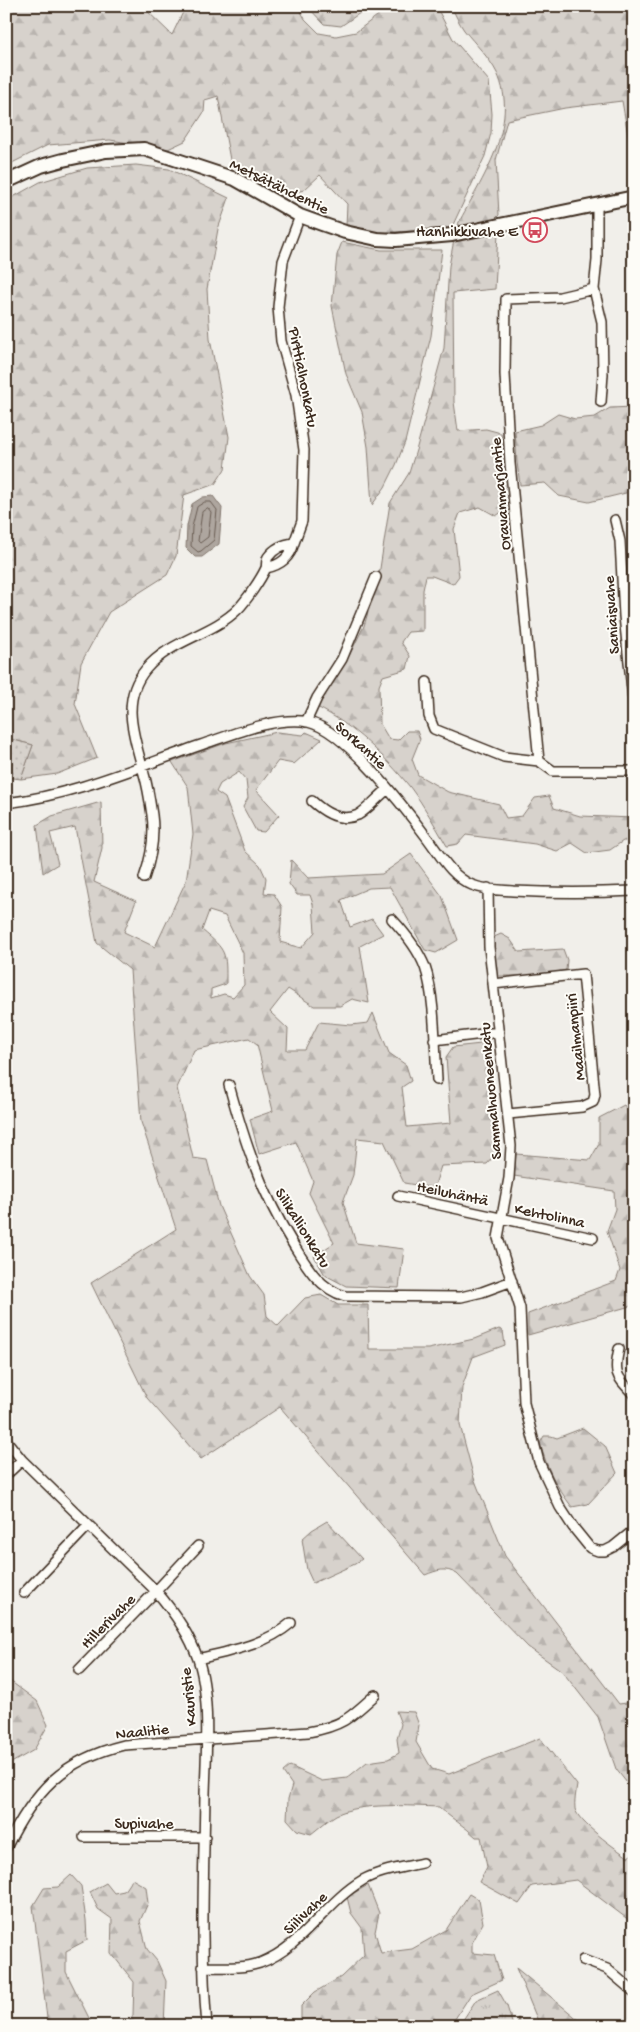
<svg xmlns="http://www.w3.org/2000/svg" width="640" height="2032" font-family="'Gochi Hand',sans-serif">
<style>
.grass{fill:url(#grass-tufts);stroke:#897e75}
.forest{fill:url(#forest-firs);stroke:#897e75;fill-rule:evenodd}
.park{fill:url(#park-dots);stroke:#897e75}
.water{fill:#aea69f;stroke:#80746b}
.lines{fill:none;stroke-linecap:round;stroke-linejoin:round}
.shore{stroke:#695c52;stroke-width:1}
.stream{stroke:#80746b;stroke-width:2.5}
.street-casing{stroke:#3b2a1e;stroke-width:12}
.secondary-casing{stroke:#3b2a1e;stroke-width:16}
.street{stroke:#fdfcf7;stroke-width:9}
.secondary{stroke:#fdfcf7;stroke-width:12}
.labels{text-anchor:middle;stroke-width:4;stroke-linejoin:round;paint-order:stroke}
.street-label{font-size:16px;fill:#3b2a1e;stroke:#fdfcf7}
.poi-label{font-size:16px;fill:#3b2a1e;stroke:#fdfcf7;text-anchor:end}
</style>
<defs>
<pattern id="grass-tufts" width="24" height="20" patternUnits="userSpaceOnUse" patternTransform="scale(1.25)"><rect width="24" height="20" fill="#d7d2cc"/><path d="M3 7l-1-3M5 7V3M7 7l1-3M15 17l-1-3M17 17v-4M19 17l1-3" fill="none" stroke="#b9b4af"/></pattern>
<pattern id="forest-firs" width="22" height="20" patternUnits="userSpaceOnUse" patternTransform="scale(1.25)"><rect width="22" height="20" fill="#d7d2cc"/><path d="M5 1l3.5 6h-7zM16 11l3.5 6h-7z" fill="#b9b4af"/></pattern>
<pattern id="park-dots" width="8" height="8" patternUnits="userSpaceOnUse" patternTransform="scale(1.25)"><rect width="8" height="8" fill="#d7d2cc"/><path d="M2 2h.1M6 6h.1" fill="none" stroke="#b9b4af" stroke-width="1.8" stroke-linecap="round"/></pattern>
</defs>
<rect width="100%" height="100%" fill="#f1efea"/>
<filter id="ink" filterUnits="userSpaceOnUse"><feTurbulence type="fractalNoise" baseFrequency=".02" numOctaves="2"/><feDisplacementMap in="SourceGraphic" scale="10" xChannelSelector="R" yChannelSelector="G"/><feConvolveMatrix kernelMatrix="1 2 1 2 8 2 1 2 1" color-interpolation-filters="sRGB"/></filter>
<g filter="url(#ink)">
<path class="grass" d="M498,1990L507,2006L513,2026H459L476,2000Z"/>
<path class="forest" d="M6,6H142L172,35L186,6H298L305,19L319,33L336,36L356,32L390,6H436L453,39L489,81L492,114L491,133L485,156L451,229L375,233L346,226L347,204L320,175L304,190L276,197L231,165L218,96L205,100L204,112L185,141L168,149L110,140L48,145L6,166Z
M307,6H370L341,26L324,24Z
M451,6H634V169L622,101L565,108L507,120L496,160L499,215L493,221L462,227L458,224C481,180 521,124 497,73C489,57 475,44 464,30C459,23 455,14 451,6Z
M136,165L169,169L229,198L218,229L207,289L210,339L229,437L225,469L215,484L184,495L176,556L167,575L109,612L81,663L75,704L97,758L57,774L21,779L33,745L6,738V627L12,615L6,612V478L10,477L6,435V201L40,182L87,168Z
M498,233L495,289L453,293L454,402L458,431L486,429L501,433L506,509L496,516L480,507L460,513L454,529L459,576L453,584L432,576H426L423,590V631L408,632L401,642L410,656L407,669L383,676L379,686L380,724L389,739L398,740L407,731H417L420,739L412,759L418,775L448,792L499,804L506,818L522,816L535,798L549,796L554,808L580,816L634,818V841H623L610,850L587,853L572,843L557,851L535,844L466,835L458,844L447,846C435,826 424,805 410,787C385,756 353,725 317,707L350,654L364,626L379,575L390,503L409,473L417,447L444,348L449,266L454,240Z
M342,242L381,250H442L431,336L405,442L396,465L385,487L372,505L368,447L362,412L346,374L332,306L337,255Z
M634,407V491L589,502L559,496L545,483L520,485L517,462L515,431L541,425L558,414L575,419L595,417L610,408Z
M277,732L303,735L306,732L322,739L294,764L278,761L256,790L279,815L264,832L256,831L243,807L248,798L246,780L239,772L220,784L216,792L225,798L245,851L260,865L266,878L264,893L274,894L282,907L280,942L301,948L315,932L313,904L310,895H297L289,884L291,860L308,878L382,874L411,854L442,896L458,940L436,953L425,950L390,887L369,888L341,900L350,927L372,919L383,934L360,946L369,1003L352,999L340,1006H314L288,989L270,1012L288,1029L287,1050H305L319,1022L351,1025L368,1023L373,1013L389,1053L406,1065L411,1081L402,1087L407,1127L451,1123L446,1057L453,1047L481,1044L488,1051L499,1150L487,1164L441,1166L434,1188L404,1183L384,1141L357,1138L353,1175L343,1202L356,1243L404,1249L399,1288L346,1286L325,1275L314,1256L334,1243L309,1193L313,1181L296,1142L259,1154L250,1119L273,1111L257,1044L249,1038L194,1050L177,1088L193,1158L207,1160L219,1206L250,1276L264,1295L267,1316L278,1326L305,1298L321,1295L338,1305H368L369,1349H428L474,1339L499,1329L503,1331L505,1345L473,1357L462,1387L460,1425L474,1478L505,1556L619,1704L634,1702V1792L616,1769L598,1717L562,1671L528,1647L457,1574C445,1567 438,1570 425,1575L280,1407L201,1459L147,1398L91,1283L176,1229L141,1122L130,970L97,943L75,827L50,833L58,864L43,873L37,825L52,816L101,802L102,848L94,882L136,901L124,932L155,947L186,881L193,834L188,787L172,762L226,743ZM209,911L225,916L243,953L244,985L233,997L224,994L211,998V989L226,984C226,952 227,951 202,930Z
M501,934L510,939L519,952L563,949L567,960L566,970L536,976H498C490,965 493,950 494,937Z
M624,1105L634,1119V1305L528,1335V1314L616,1281L620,1270L607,1231L615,1209L614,1191L514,1176L516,1154L590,1160L599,1144V1118Z
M583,1428L605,1446L617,1473L588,1504L572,1507C556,1486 547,1469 540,1443L544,1436H551L557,1438Z
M327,1521L362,1559L355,1564L313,1583L307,1570L302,1539L312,1530Z
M6,1678L37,1701L48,1725L34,1750L6,1766Z
M396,1711L414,1712L419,1725L416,1742L432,1769L449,1774L540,1738L577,1785C576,1792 574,1802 575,1809C578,1822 616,1849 628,1857L634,1853V1924L576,1880L532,1886L519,1904L479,1882L487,1867L481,1837H476C465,1826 450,1818 439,1807C410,1806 361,1802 336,1815C327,1820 319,1828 311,1834L297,1830L287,1819L288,1799L292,1785L283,1772L290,1766L322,1781L347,1778L367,1762L388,1759L399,1753L397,1739L401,1724Z
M71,1875L81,1886L86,1920L87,1940L66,1951V1972L93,2026H48L33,1906L44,1888L58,1887Z
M132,1879L146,1887L148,1903L140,1921L147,1949L157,1961L166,1981L164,2026H127L133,2015L134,1982L111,1953L112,1919L98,1909L90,1892L106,1883L114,1893L124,1891Z
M368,1885L379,1913L375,1932L381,1953L412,1949L446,1930L469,1894L479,1900L483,1923L472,1943V1953L494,1955L502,1980L471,1994L453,2022H424L413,2026H370L355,2021L342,2022L341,2026H301V2006L315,1992L341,1977L364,1955L362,1928L351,1913L347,1897Z
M516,1968L586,2026H540Z"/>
<path class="park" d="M6,738L33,745L21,779L6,777Z"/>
<path class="water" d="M213,496L222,508L219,544L202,557H195L186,548L187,526L192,504L203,497Z"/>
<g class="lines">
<path class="shore" d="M205,502H211L217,510L214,540L201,551L198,552L191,546L192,527L197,507Z
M208,508L211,512L208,537L200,543L198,541L202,512Z"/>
<path class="stream" d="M518,2019L519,2026"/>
<defs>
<path id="street" d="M597,205V260L594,289L560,297L506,299L505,374L510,463L539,761L553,771H634
M594,289L602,322L603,374L601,402
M615,520L620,541L624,616L634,708
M266,568C281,565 290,558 294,543
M427,682L429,716L434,729L504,757L539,761
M306,722L317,698L342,659L376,577
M312,801C324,812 340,823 358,815C367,810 379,796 388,789
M6,803C74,795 137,767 201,745C231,735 276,716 308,722C345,730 405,808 428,839C440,855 452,877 472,885C484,890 500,890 513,891C553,893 593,893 634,891
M144,878C151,858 155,837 152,815C150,801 148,787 144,774C135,738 119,701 146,669C170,640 212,635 238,609C246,601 261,579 266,568C267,565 266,560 268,557C274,549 284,544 294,543L302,521L304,450L296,395L281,341L278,307L283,261L300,216
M488,888L489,947L511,1146L509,1178L498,1238L520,1308L524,1403L539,1462L560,1507L573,1527L590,1548L598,1551H605L613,1547L634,1530
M392,919C405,933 418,949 425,967C435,995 435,1049 437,1080
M493,984L583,974L595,1095L593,1102L582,1107L508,1114
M434,1040L499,1032
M229,1085C245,1143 261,1192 293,1244C306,1265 319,1289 345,1296L461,1297L482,1292L512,1281
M398,1196L593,1238
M619,1349C613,1375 617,1376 634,1395
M6,1440L22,1460L156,1591C174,1612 189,1633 198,1659C211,1697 206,1754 205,1794C204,1871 200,1949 207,2026
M6,1475L22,1460
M24,1593L88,1526
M198,1659C230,1651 265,1645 291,1623
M79,1670L156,1591L198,1546
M84,1837H205
M6,1848C34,1791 62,1760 124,1745L308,1732C342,1726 350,1718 375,1695
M583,1960L607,1969L634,1992
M203,1967C221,1967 242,1969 260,1963C303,1947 324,1903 363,1880C381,1870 402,1868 422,1863
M6,2020L7,2026"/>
<path id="secondary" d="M6,182L41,166L63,160L106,151L144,149L235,179L300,216L322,224L345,232L377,239L396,240L452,235L634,197"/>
</defs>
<use href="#street" class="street-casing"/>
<use href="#secondary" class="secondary-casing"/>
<use href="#street" class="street"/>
<use href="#secondary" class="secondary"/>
</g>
</g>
<defs>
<symbol id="bus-ring" viewBox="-11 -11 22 22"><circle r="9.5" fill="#fdfcf7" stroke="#d1495b" stroke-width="1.5"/><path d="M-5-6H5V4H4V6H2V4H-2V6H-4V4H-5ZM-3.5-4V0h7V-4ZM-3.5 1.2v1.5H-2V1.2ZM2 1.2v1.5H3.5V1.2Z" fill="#d1495b"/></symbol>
</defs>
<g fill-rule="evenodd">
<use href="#bus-ring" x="521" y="216" width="28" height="28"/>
</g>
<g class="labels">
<g class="street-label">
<text transform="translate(280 185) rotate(26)" y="6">Metsätähdentie</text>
<text transform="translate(305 377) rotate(79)" y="6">Pirttialhonkatu</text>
<text transform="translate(499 494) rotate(-95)" y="6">Oravanmarjantie</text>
<text transform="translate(610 615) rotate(-94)" y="6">Saniaisvahe</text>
<text transform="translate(362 744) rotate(42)" y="6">Sorkantie</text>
<text transform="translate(574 1037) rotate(-96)" y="6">Maailmanpiiri</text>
<text transform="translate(489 1091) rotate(-95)" y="6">Sammalhuoneenkatu</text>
<text transform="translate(453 1192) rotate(12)" y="6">Heiluhäntä</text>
<text transform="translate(550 1214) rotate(12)" y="6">Kehtolinna</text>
<text transform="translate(304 1227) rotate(58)" y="6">Silikallionkatu</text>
<text transform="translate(107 1620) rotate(-45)" y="6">Hillerivahe</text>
<text transform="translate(187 1697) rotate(-96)" y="6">Kauristie</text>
<text transform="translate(142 1730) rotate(-6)" y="6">Naalitie</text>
<text x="144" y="1828">Supivahe</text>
<text transform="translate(304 1912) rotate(-44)" y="6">Siilivahe</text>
</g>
<g class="poi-label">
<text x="518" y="236">Hanhikkivahe E</text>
</g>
</g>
<rect width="640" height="2032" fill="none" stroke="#fdfcf7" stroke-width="25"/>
<rect x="12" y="12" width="615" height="2007" fill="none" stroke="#3b2a1e" stroke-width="2" filter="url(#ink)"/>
</svg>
